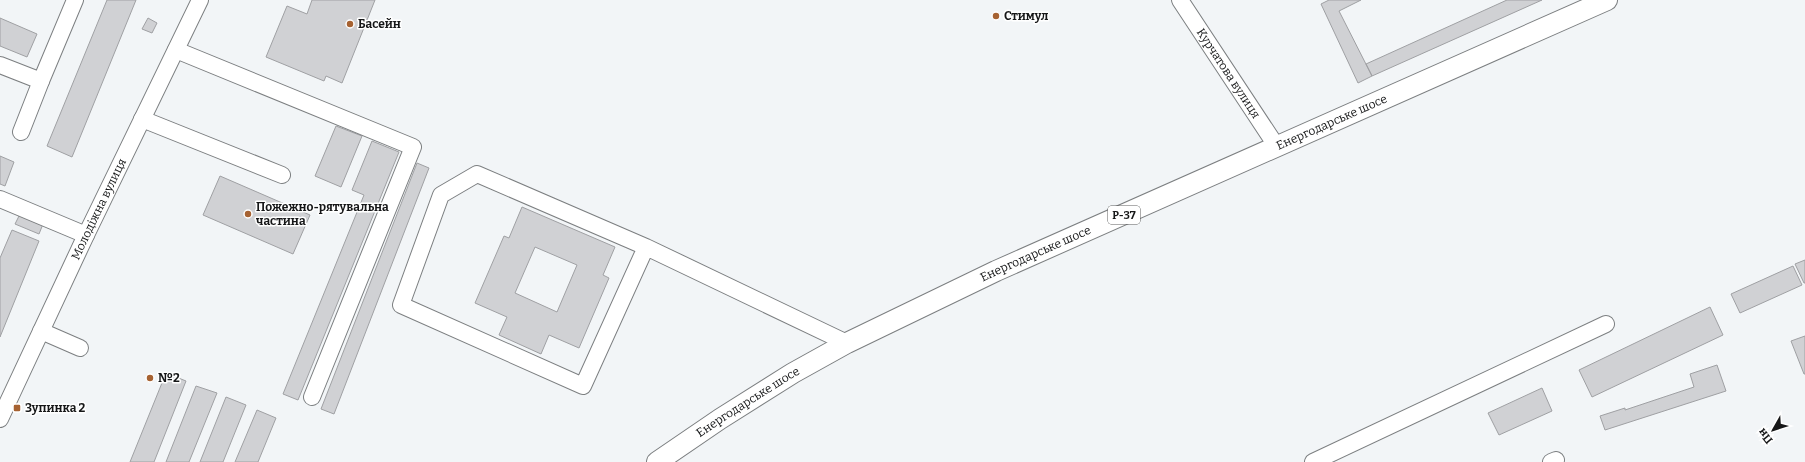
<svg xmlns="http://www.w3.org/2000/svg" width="1805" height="462" font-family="Bitter,serif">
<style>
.building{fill:#d0d1d4;stroke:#9fa0a3;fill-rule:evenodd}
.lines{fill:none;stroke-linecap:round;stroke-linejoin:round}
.minor-casing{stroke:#7c7f81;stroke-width:18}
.major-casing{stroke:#7c7f81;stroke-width:22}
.minor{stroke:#fff;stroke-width:16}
.major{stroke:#fff;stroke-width:20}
.poi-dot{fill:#a66232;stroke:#fff;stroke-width:1.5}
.labels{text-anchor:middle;stroke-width:3;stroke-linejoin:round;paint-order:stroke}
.shield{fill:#fff;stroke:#5c5d5d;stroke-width:1}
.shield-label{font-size:11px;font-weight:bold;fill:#161718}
.poi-label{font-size:12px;font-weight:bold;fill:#161718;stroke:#fff;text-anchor:start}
.street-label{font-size:12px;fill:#161718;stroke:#fff}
</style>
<rect width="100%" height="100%" fill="#f2f5f7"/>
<path class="building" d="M107,0H136L72,157L47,146Z
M312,0H375L342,83L326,76L324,81L266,57L287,6L307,14Z
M1329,0H1361L1339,11L1372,76L1358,83L1321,4Z
M1507,0H1542L1372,76L1366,64Z
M0,18L37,34L27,57L0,46Z
M148,18L157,23L152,33L142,29Z
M336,126L362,136L341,187L315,176Z
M372,141L399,152L298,400L283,394L364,195L352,190Z
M0,156L14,162L5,186L0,184Z
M417,163L429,168L334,414L321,409Z
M220,176L310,215L293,254L203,215Z
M522,207L615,247L603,275L609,278L579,348L549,335L541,354L499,335L507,317L475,303L504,236L509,238ZM535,247L577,265L557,312L515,293Z
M20,214L43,224L39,234L15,224Z
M12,230L39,241L0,337V258Z
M1805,260V283H1804L1795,264Z
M1793,266L1802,285L1740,313L1731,294Z
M1710,307L1723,335L1592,397L1579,370Z
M1805,336V374H1804L1791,341Z
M1717,365L1726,391L1605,430L1600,416L1625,408V410L1694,387L1690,374Z
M166,373L186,381L154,462H130Z
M196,386L217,393L189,462H166Z
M1542,388L1552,411L1499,435L1488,413Z
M226,397L246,405L223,462H200Z
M257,410L276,418L258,462H235Z"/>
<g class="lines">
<defs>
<g id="minor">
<path id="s1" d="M1180,0L1277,147"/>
<path d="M176,50L413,147L312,397"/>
<path d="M0,65L41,81L21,132"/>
<path d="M41,81L75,0"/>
<path d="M142,119L282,175"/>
<path d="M0,199L86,235"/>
<path d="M646,247L583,386L401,305L441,195L477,174L646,247L847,343"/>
<path d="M41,331L80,348"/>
<path id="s2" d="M0,419L86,235L200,0"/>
<path d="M1313,462L1606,324"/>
<path d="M1551,462L1556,460"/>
</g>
<g id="major">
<path id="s3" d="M657,462L720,419L793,373L847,343L996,271L1607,0"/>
</g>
</defs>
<use href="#minor" class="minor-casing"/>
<use href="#major" class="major-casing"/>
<use href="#minor" class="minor"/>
<use href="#major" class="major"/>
</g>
<g class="poi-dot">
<circle cx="996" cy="16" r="4"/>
<circle cx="350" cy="24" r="4"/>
<circle cx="248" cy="214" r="4"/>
<circle cx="150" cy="378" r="4"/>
<rect x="13" y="404" width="8" height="8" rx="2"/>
</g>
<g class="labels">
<rect class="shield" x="1108" y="206" width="32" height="18" rx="3"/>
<g class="shield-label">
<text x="1124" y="219">Р-37</text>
</g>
<g class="poi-label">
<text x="1004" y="20">Стимул</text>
<text x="358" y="28">Басейн</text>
<text x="256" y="211">Пожежно-рятувальна<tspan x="256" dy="14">частина</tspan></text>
<text x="158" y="382">№2</text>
<text x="25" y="412">Зупинка 2</text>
</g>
<g class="street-label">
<text dy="4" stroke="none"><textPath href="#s1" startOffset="88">Курчатова вулиця</textPath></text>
<text dy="4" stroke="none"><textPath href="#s3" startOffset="757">Енергодарське шосе</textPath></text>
<text dy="4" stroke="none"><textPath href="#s2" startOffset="232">Молодіжна вулиця</textPath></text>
<text dy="4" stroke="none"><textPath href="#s3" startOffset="433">Енергодарське шосе</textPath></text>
<text dy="4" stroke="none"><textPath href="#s3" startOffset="109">Енергодарське шосе</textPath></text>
</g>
</g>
<g transform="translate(1773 430) rotate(231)" stroke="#ffffff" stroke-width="3" paint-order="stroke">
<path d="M0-3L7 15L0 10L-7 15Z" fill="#161718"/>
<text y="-6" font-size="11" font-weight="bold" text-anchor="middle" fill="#161718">Пн</text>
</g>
</svg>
